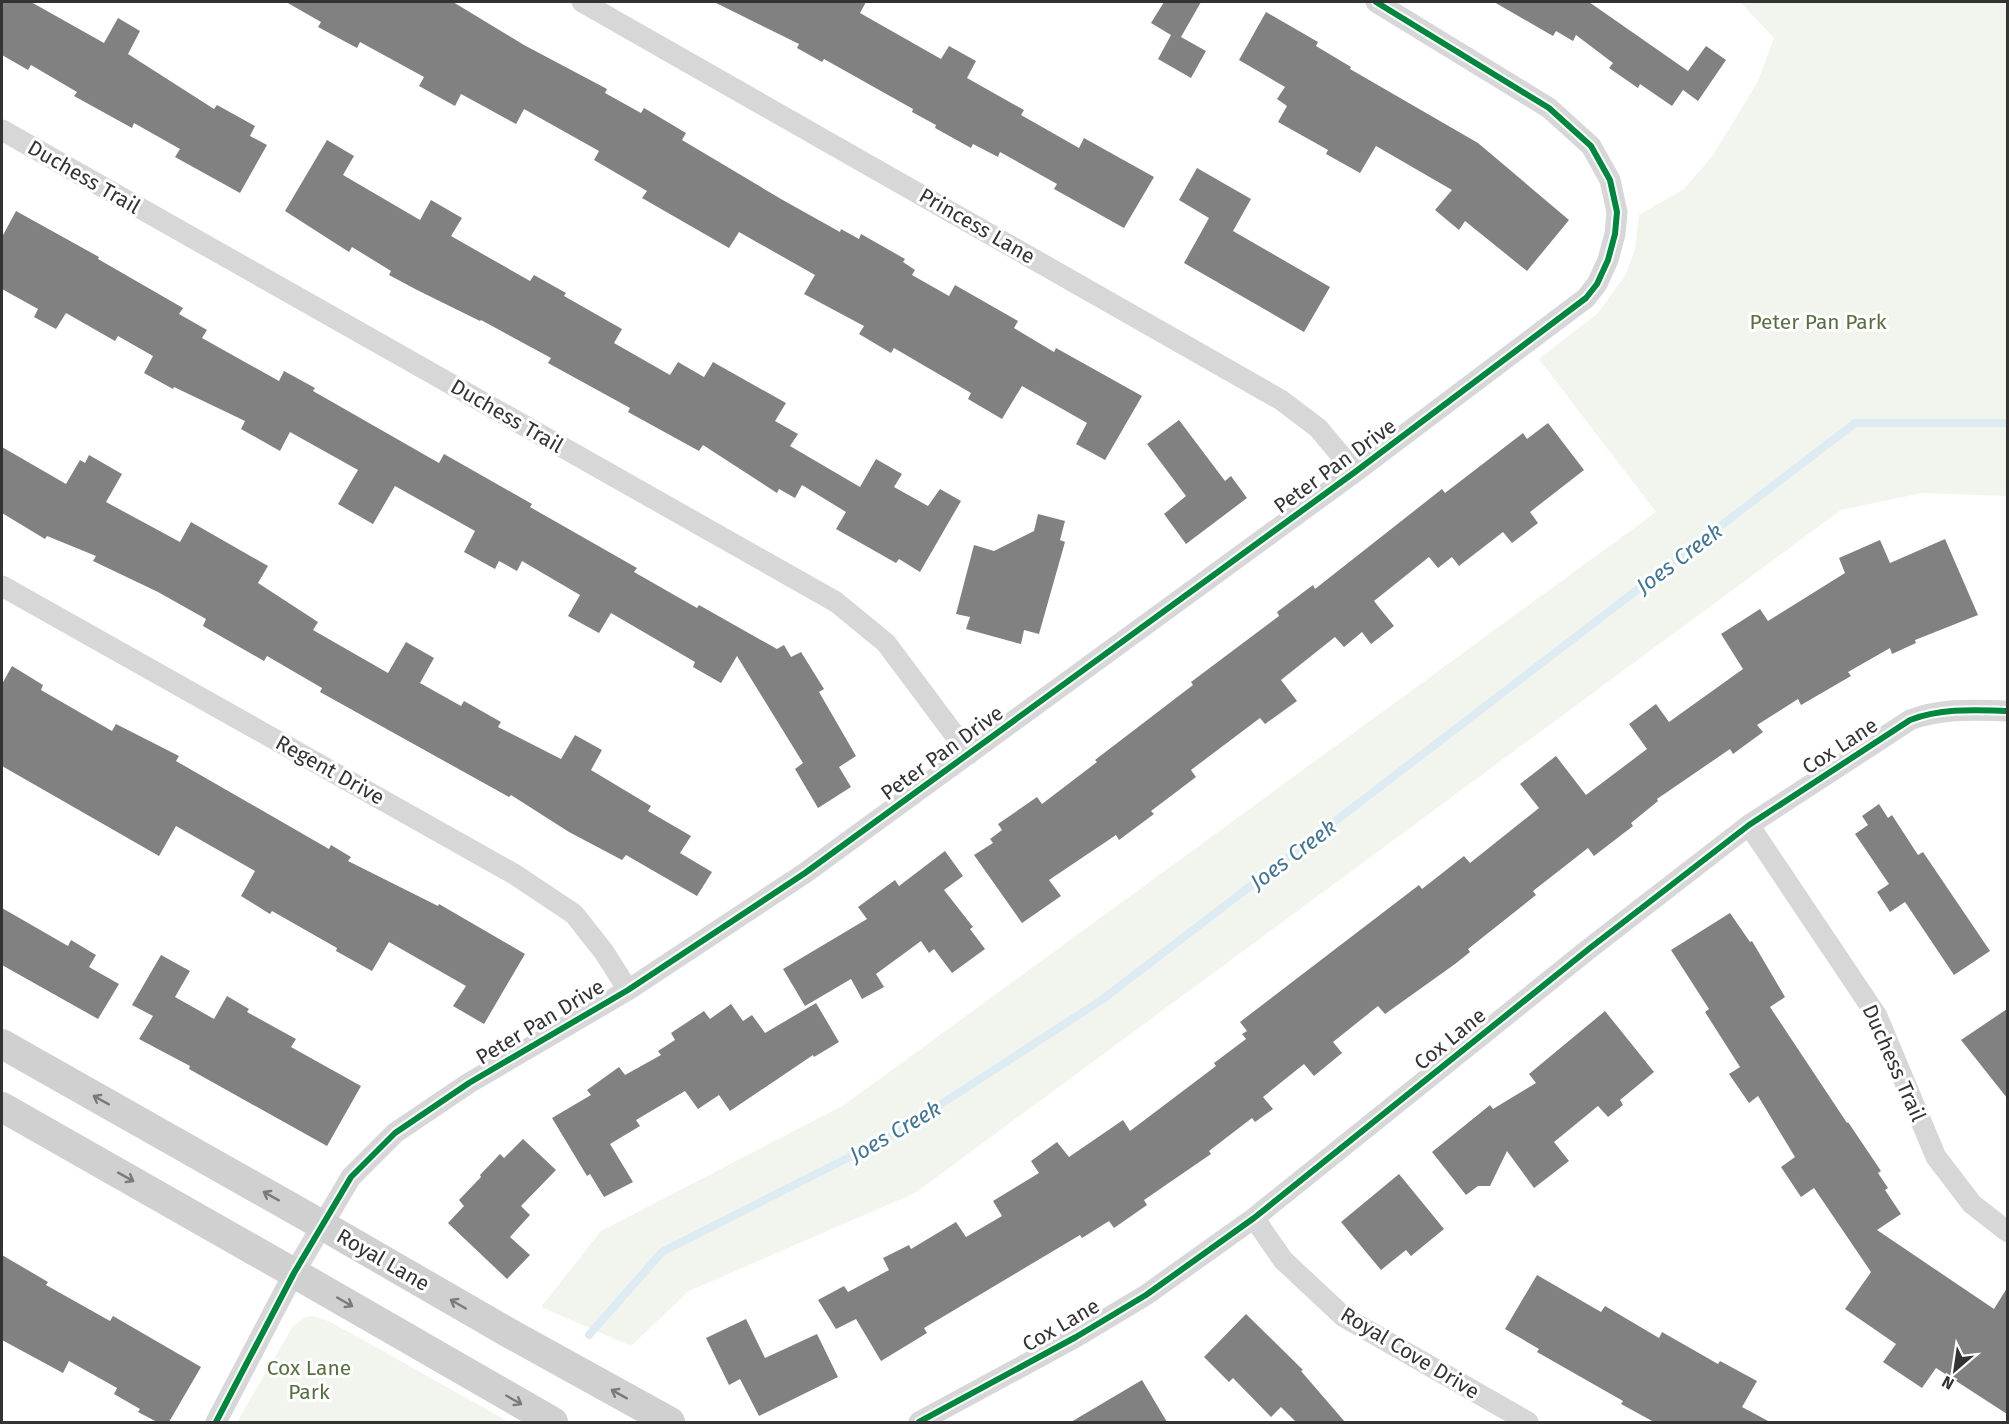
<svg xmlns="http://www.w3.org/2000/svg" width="2009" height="1424" font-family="'Fira Sans',sans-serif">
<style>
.green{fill:#f1f5ed}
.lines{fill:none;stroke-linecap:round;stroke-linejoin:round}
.stream{stroke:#ddebf3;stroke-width:8}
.building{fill:#818181}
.minor{stroke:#d7d7d7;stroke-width:21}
.secondary{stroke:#d0d0d0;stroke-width:30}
.cycleway-casing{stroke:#fff;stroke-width:10}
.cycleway{stroke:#00873e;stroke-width:6}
.oneway{stroke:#7a7a7a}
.labels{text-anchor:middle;stroke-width:6;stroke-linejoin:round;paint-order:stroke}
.street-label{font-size:21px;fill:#333;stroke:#fff}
.park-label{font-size:21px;fill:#56703f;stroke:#fff}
.water-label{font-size:22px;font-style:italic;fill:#3f7597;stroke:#fff}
</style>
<rect width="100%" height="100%" fill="#fff"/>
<path class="green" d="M1740,2H2007V496L1922,493L1841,510L915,1193L689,1291L631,1346L541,1307L601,1231L844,1105L1656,512L1539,359L1598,313L1626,274L1635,249L1639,215L1684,189L1713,155L1757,83L1774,38Z
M313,1316L326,1320L347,1331L509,1422H237L293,1326L305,1317Z"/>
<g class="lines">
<path class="stream" d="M589,1335L662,1252L895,1134L1103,999L1855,423H2008"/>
</g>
<path class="building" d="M2,2H31L104,43L118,18L140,31L128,54L214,109L217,105L255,126L250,136L267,145L240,193L175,157L180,149L134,123L132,128L74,96L77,92L31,65L28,70L2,55Z
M286,2H453L524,45L607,89L605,93L641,113L644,108L686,133L682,140L781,199L840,232L841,229L859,239L861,234L905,259L903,262L915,270L912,275L949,296L955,285L1018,321L1014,328L1054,352L1056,348L1142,396L1105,460L1076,444L1087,423L1022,386L1002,419L968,399L971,393L894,348L891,353L859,334L864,326L804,294L815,275L739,232L729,248L642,198L647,191L594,160L599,151L524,109L516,124L461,94L455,106L419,86L424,77L360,42L357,48L318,27L321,22Z
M714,2H866L860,13L941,59L949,46L976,61L967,78L1024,110L1021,115L1079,148L1084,138L1154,177L1124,228L1054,189L1057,184L1000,152L998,157L973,144L971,148L935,128L936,125L912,112L913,109L824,59L822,62L797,48L799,44Z
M1164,2H1201L1181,37L1206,51L1191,78L1158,59L1171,35L1151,23Z
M1494,2H1589L1688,71L1706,46L1726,60L1698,101L1683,90L1672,106L1640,84L1638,88L1609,68L1613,63L1576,35L1573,41L1556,31L1553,36Z
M1266,12L1318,42L1316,46L1351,67L1350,69L1478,143L1569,220L1527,271L1465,221L1459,230L1435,210L1452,190L1376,146L1360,173L1326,154L1328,150L1278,122L1287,106L1277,99L1285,87L1239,60Z
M327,140L354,156L343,175L420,220L431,200L462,218L451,236L530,281L534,275L566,293L564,296L622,329L614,343L670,375L678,362L704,377L713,362L786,403L775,421L798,434L790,446L860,487L876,459L902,474L894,487L928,506L940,489L961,501L920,572L899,559L896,563L836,529L846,512L802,485L795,498L779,489L777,493L703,445L699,451L628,412L630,408L548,363L551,358L481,320L480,321L417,290L389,275L391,271L352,247L349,252L285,211Z
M1197,168L1251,199L1233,231L1330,287L1304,332L1184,263L1209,218L1179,200Z
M16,211L99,257L98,259L183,308L179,314L207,330L202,338L279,381L284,371L315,388L313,391L439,463L444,454L532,504L530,507L637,568L634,572L697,608L699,605L777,649L784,645L791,657L801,652L824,689L819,692L856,756L839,767L851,787L818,808L795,769L803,763L737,656L721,683L693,667L695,662L611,613L599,633L568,616L580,595L522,561L517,571L499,561L495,569L464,552L475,531L395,486L373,524L338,504L358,470L290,432L280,451L241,429L245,421L174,387L173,389L144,373L153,356L118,336L115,341L66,313L56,329L34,317L38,309L2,289V237Z
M1179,420L1225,481L1231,476L1247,498L1186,544L1164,514L1186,496L1147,444Z
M1548,423L1584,470L1530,512L1538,523L1512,543L1503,532L1459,566L1452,557L1438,568L1429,557L1374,601L1394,626L1371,644L1362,632L1344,647L1335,637L1281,680L1297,701L1265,724L1260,718L1191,770L1196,777L1151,811L1154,814L1119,840L1116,835L1049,880L1061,896L1022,923L974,855L993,843L990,839L1002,830L998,824L1037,797L1042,804L1097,762L1095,760L1193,685L1191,682L1279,616L1277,612L1313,585L1315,589L1442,489L1445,493L1523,433L1527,439Z
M2,447L66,484L80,460L85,463L89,455L122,474L106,502L180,542L191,522L268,566L258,583L318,622L313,630L388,673L406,642L434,658L420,683L461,706L464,701L501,722L498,727L561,759L575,735L602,750L591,770L651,806L648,811L691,836L680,853L712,872L697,896L626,855L622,860L569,832L511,795L509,797L320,692L322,688L267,656L264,661L203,626L206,619L158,592L93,561L96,556L47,536L45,539L2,513Z
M1038,514L1065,521L1060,540L1065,542L1039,634L1024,630L1021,644L966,629L970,617L956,614L974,545L994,551L1034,531Z
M1945,539L1978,615L1915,640L1916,643L1892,654L1890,648L1848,672L1851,676L1801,705L1798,699L1757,725L1763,732L1733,754L1730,749L1657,799L1658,801L1631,823L1633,826L1594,856L1588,848L1533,891L1536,895L1468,949L1470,952L1455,964L1385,1014L1378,1006L1333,1042L1342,1053L1314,1076L1304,1064L1263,1097L1273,1109L1255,1122L1252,1118L1209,1151L1211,1154L1144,1200L1147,1205L1114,1228L1109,1221L1082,1238L1080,1235L924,1328L927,1333L881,1361L856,1319L836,1329L818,1300L844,1286L848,1292L889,1270L883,1258L909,1245L911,1249L956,1222L966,1237L1002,1216L993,1201L1039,1173L1031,1161L1057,1142L1069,1157L1123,1120L1130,1131L1216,1066L1214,1063L1246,1039L1242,1034L1247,1031L1240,1022L1419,885L1422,889L1464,856L1470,863L1539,808L1520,784L1556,756L1586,795L1647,749L1629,724L1656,704L1669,722L1743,669L1721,634L1760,609L1768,621L1845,573L1839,558L1880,540L1890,563Z
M12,666L43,685L41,690L112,731L116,724L179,756L176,761L329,849L331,845L351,857L348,861L438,906L439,904L525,954L484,1024L453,1006L466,986L389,942L372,971L336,951L337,948L272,911L270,914L241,896L255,871L176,826L159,856L2,766V684Z
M1879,804L1888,818L1892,815L1918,855L1923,852L1990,951L1954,975L1905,902L1890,912L1877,892L1889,884L1855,834L1868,825L1862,816Z
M945,851L963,876L944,890L973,927L970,929L985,949L952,973L934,949L929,953L921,941L876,974L884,987L862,999L851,979L805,1006L783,969L867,919L858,907L895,880L899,886Z
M2,908L68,946L71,940L96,955L89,967L119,984L98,1019L2,965Z
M1730,913L1750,942L1752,941L1785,997L1770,1007L1847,1123L1848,1122L1881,1171L1878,1173L1888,1188L1885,1190L1901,1214L1877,1230L1994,1309L2007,1288V1414L1936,1368L1922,1388L1883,1362L1896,1344L1845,1309L1871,1272L1814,1188L1801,1197L1781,1167L1795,1157L1758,1096L1749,1103L1729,1074L1740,1067L1705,1012L1709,1009L1671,950Z
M161,955L190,971L175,997L214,1019L227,996L249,1009L247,1012L296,1039L291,1047L361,1086L327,1146L189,1069L190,1066L139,1039L153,1016L132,1005Z
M816,1003L839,1042L814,1057L813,1055L730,1111L719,1095L698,1109L685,1091L636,1120L640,1126L610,1144L633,1182L604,1197L590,1174L587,1176L552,1118L591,1095L587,1090L619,1067L625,1075L661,1055L658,1051L675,1040L671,1033L704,1011L710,1019L731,1004L743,1021L752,1015L765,1033Z
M2007,1009V1098L1961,1040Z
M1605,1011L1654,1072L1620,1100L1623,1105L1608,1117L1598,1106L1554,1142L1569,1161L1534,1188L1507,1151L1490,1186H1478L1466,1195L1432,1152L1490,1105L1493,1109L1536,1083L1529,1074Z
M523,1139L556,1170L521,1206L530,1215L510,1237L530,1255L507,1279L448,1223L464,1206L459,1200L481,1177L480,1175L500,1154L504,1158Z
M1399,1174L1444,1229L1411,1256L1406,1250L1381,1270L1341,1222Z
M2,1255L48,1282L46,1285L110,1321L113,1316L201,1367L169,1422H157L138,1412L140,1409L114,1394L117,1388L69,1361L63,1373L2,1340Z
M1537,1275L1601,1312L1605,1306L1659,1338L1662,1332L1718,1364L1720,1361L1757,1381L1742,1407L1770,1422H1654L1621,1404L1623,1401L1537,1352L1539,1349L1505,1329Z
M1246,1314L1303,1370L1301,1371L1345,1422H1296L1281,1407L1271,1417L1233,1378L1229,1382L1204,1357Z
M746,1319L765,1358L817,1334L838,1377L759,1416L740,1379L729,1385L706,1338Z
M1142,1380L1167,1422H1071Z"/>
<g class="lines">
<path class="minor" d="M582,2L1281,400L1318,428L1355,472
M2,130L836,602L886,643L969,754
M2,586L514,874L574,914L604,952L628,990
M1749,825L1877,1016L1936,1157L1972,1204L2008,1232
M1254,1218L1283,1260L1344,1317L1528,1422
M216,1422L294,1273L351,1177L395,1133L469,1083L628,990L805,873L1355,472L1586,298L1597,284L1608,260L1615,234L1617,212L1610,180L1591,146L1549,108L1376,2
M919,1422L1076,1337L1146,1295L1254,1218L1590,948L1749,825L1910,720C1942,708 1973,710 2008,711"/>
<path class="secondary" d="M2,1044L322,1225L509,1333L670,1422
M2,1107L294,1273L553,1422"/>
<defs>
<path id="cycleway" d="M216,1422L294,1273L351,1177L395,1133L469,1083L628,990L805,873L1355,472L1586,298L1597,284L1608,260L1615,234L1617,212L1610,180L1591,146L1549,108L1376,2
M919,1422L1076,1337L1146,1295L1254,1218L1590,948L1749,825L1910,720C1942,708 1973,710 2008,711"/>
</defs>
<use href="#cycleway" class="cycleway-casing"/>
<use href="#cycleway" class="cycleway"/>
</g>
<defs><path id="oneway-shaft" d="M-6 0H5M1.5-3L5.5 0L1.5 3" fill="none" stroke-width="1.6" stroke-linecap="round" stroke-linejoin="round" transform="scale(1.5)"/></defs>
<g class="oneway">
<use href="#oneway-shaft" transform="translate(101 1100) rotate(-151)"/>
<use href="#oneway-shaft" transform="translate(126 1177) rotate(29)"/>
<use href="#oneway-shaft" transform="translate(271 1196) rotate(-151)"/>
<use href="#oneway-shaft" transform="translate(345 1302) rotate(30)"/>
<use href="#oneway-shaft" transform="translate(458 1304) rotate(-150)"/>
<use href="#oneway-shaft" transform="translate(619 1394) rotate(-151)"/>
<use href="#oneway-shaft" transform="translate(514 1400) rotate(30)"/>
</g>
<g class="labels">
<g class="street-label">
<text transform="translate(84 177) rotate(30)" y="7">Duchess Trail</text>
<text transform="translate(977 226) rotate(30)" y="7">Princess Lane</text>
<text transform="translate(507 416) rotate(30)" y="7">Duchess Trail</text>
<text transform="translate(1335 466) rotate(-36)" y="7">Peter Pan Drive</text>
<text transform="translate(1840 746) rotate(-33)" y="7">Cox Lane</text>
<text transform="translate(942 753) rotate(-36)" y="7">Peter Pan Drive</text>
<text transform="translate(330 770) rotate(29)" y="7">Regent Drive</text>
<text transform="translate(540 1022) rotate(-31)" y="7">Peter Pan Drive</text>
<text transform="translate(1450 1039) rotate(-39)" y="7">Cox Lane</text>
<text transform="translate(1894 1063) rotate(66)" y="7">Duchess Trail</text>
<text transform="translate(383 1260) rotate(30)" y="7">Royal Lane</text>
<text transform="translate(1061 1325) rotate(-30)" y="7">Cox Lane</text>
<text transform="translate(1410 1353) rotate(31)" y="7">Royal Cove Drive</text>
</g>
<g class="park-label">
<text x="1818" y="329">Peter Pan Park</text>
<text x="309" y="1375">Cox Lane<tspan x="309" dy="24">Park</tspan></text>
</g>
<g class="water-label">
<text transform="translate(1679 558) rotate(-37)" y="8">Joes Creek</text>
<text transform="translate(1293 854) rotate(-37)" y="8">Joes Creek</text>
<text transform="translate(895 1131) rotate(-30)" y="8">Joes Creek</text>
</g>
</g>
<rect width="2009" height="1424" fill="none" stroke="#333333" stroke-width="6"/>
<g transform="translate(1955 1370) rotate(209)" stroke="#ffffff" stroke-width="4.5" paint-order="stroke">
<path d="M0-4.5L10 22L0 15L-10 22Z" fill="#333333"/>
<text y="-9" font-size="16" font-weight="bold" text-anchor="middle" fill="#333333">N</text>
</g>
</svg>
